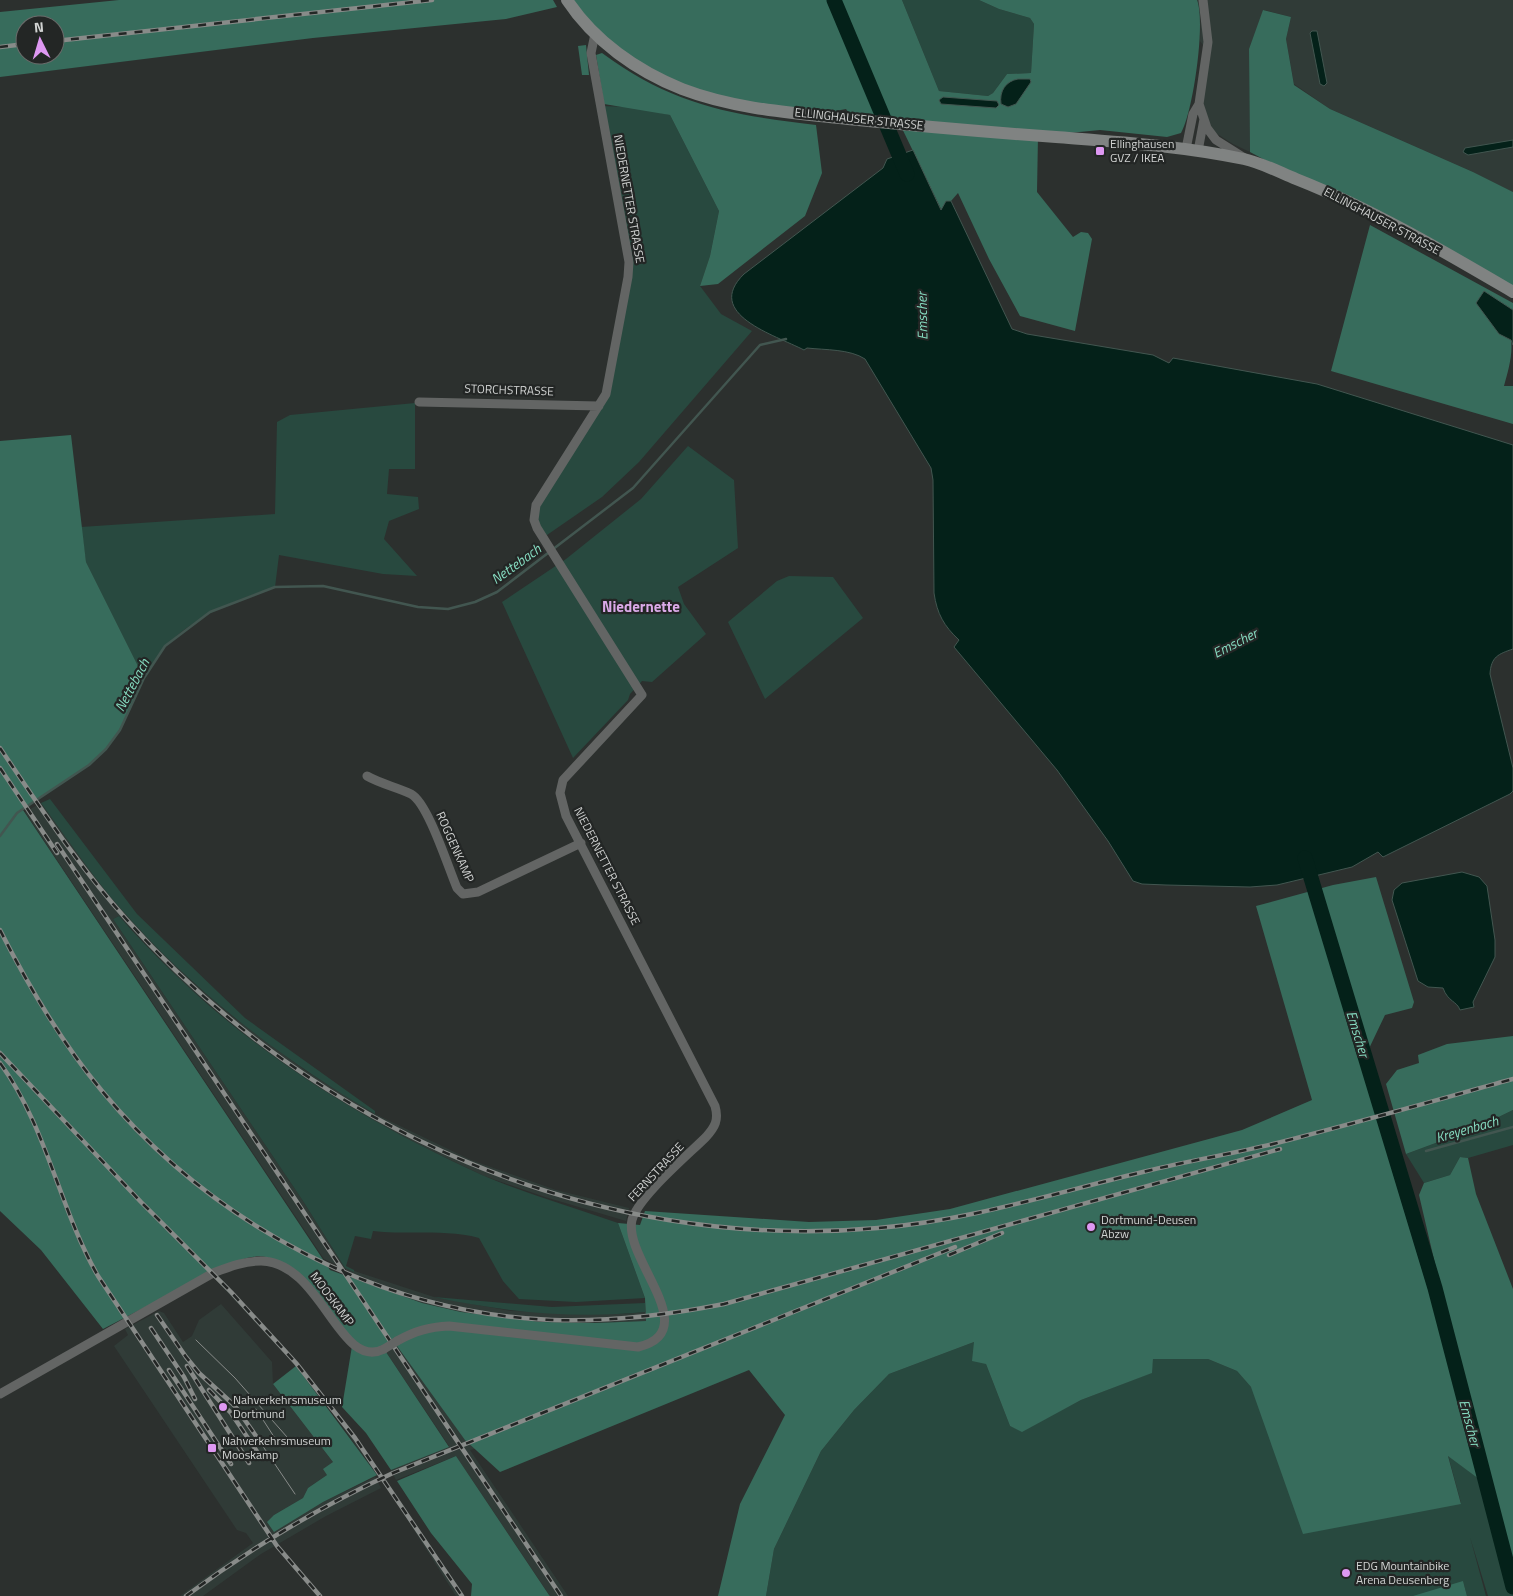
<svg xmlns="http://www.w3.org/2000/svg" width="1513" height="1596" font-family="'Titillium Web',sans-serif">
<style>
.built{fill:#303b37;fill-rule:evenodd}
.green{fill:#28493f}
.forest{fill:#376c5c;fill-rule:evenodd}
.water{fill:#042119;stroke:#425650}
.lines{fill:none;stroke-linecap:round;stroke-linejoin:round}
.stream{stroke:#425650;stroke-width:2.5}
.river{stroke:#042119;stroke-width:15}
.street{stroke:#636564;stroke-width:9}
.secondary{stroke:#808382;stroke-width:12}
.tram{stroke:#888b89;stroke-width:1}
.rail-casing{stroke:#888b89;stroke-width:4.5}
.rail{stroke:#232625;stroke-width:2.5;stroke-dasharray:8;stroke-linecap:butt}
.street-bridge{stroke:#636564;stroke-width:9}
.poi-dot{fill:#de98f2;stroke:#232625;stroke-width:2}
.labels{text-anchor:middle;stroke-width:4.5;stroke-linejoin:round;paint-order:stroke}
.street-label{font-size:12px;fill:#d1d3d2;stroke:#232625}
.poi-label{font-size:12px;fill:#d1d3d2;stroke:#232625;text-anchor:start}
.water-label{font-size:14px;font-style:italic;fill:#86dcc1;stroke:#232625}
.quarter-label{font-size:15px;font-weight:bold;fill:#daaae8;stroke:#232625}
</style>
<rect width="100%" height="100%" fill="#2c302e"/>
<path class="built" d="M1197,0H1513V192L1473,172L1330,109L1294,84L1286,39L1291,17L1264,10L1249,49L1250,152L1233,144L1211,130L1201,103L1209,53L1200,41L1201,13Z
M41,803L120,907L189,979L232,1016L306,1071L375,1114L471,1160L556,1190L629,1208L626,1221L545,1197L484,1176L421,1146L342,1104L262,1049L181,981L119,916L113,919L303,1201L345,1268L434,1297L512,1311L624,1314L659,1311L646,1321L595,1323L541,1322L461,1312L422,1303L353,1279L478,1448L470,1450L568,1596H550L456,1456L396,1480L391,1470L449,1446L25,812ZM324,1259L345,1268L351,1278L331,1270Z
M218,1275L285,1348L324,1395L378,1469L465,1596H456L393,1497L329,1408L296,1366L214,1278Z
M221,1304L272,1362L273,1384L333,1462L327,1475L308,1488L303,1498L274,1515V1531L323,1502L375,1477L381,1488L326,1516L261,1554L203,1596H180L253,1543L246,1533L237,1530L114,1346L128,1335L125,1329L159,1311L164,1313L183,1342L192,1336L199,1320Z"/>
<path class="green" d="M902,0H979L999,9L1030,18L1034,24L1031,73L1007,74L993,93L988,96L939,91Z
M600,106L632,107L670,115L719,211L710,256L700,286L721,314L752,331L639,462L602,497L547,535L540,532L536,505L606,394L628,277Z
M415,403V469H389L387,494L418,497L419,509L389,521L384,539L417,576L383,574L279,555L275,587C235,600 196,615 166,646C157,655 151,668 144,678L86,562L81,527L275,514L277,422L290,415Z
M688,446L734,480L738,548L678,587L684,604L706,634L652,682L642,681L630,694L628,700L573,758L502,602L566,559L641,499Z
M789,576L833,577L863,618L765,699L728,622L777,581Z
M50,799L137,914L245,1018L375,1111V1114C280,1058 194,992 121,909C92,876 67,838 41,803Z
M119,916C222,1033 341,1111 482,1175C526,1194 573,1207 618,1223L645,1298L576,1302L519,1299L503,1281L479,1238C445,1229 408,1235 373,1231L371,1239L355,1236L346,1266L354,1270V1272L345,1268L303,1201L113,919Z
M1513,1110V1145L1468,1158L1460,1157L1450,1175L1424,1183L1406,1154L1476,1128Z
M434,1297L552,1307L645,1303V1312C573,1319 504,1312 434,1297Z
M974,1342L986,1364L1010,1426L1022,1431L1081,1400L1151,1373L1153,1359H1208L1237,1371L1251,1387L1441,1507L1461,1503L1448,1455L1487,1485L1513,1587V1596H1488L1470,1537L1486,1596H1467L1463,1581L1465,1596H766L774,1549L821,1451L854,1410L889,1374Z"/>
<path class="forest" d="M119,0H553L557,7L506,19L313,38L0,77V12ZM25,25H55V55H25Z
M567,0H902L939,91L988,96L993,93L1007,74L1031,73L1034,24L1030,18L999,9L979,0H1197C1206,22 1193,113 1181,133L1167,137L1100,130L1038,136L1037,192L1073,237L1081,232L1088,233L1092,239L1075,331L1020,316L989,259L958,193L951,201H946L942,211L897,118L854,120L846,109L814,115L704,96L629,61Z
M1263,10L1291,17L1286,39L1294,85L1330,109L1473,172L1513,192V292L1250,152L1249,49Z
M586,45L589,75H582L578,46Z
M602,53C672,105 731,115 816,125L822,173L805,216L718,284L700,286L710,256L719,211L670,115L604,104L596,55Z
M1370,225L1513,303V310L1484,292C1488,315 1488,329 1511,340C1513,355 1508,371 1504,386H1513V424L1331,371Z
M71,435L86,562L144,678C132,702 123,730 105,750C82,775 49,789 23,810L330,1270L422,1303L461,1312L541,1322L595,1323L646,1321L645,1298L618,1223L640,1225L645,1211L809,1222L876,1220L950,1209L1242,1130L1312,1100L1256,906L1333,885L1376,877L1414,1002L1412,1008L1385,1015L1364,1059L1393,1173L1484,1474L1419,1195L1424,1183L1450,1175L1460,1157L1468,1158L1476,1194L1513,1289V1587L1487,1485L1448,1456L1461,1504L1303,1534L1251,1387L1237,1371L1208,1359H1153L1152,1373L1081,1400L1022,1432L1010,1426L986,1364L972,1361L974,1342L889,1374L854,1410L821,1451L774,1549L766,1596H718L740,1504L785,1415L749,1370L500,1472L465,1440L397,1346L384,1349L449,1447L391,1470L366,1433L342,1407L352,1346C335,1325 290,1263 266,1257C253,1254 237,1261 224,1266L103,1329L41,1250L0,1211V441Z
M1513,1036V1110L1476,1128L1406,1154L1386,1084L1397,1070L1419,1063L1418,1055L1447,1044Z
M296,1366L377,1475L323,1502L274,1532L267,1522L274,1515L303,1498L308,1488L327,1475L323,1469L333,1462L273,1384Z
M456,1456L549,1595L550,1596H471L472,1584L431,1533L397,1481Z
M1463,1581L1467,1596H1413Z"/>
<path class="water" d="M1312,31H1317L1327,83L1324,86L1320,84L1310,33Z
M1018,79H1030L1031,82L1016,104L1008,107L1001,104C999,91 1006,81 1018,79Z
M943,97L997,101L999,105L996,108L941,104L939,100Z
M1513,140V147L1468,155L1463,152L1465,148Z
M913,150L941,210L946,201H951L1012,329L1027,334L1153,355L1169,363L1173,358L1317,384L1513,445V649C1498,654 1491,657 1490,674L1513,768V791L1510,794L1383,857L1378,852L1352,867L1277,885L1250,887L1166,885L1142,884L1133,881L1108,841L1057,770L954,647L959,640C944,626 937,614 934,593L933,480L931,468L865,359C850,349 825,350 807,348L804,350C775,335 703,314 744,274L883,168L887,159Z
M1484,291L1513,310V345L1511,340L1499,334L1476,303Z
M1462,872L1479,877L1487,886L1495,940V957L1473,1002L1474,1007L1460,1010C1457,1001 1448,1002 1443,988L1428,987L1418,981L1392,900L1394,890L1402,883Z"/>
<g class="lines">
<path class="stream" d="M0,836L17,813L89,765L106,749L120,730L144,678L165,646L210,612L275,587L323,586L418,607L448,609L475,602L497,592L633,488L760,345L786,339
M1426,1151L1513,1127"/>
<path class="river" d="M834,0L907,174
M1305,858L1435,1288L1513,1587"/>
<path class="street" d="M1199,104L1207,128L1216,140L1243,157
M1186,149L1193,114L1199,104L1208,42L1203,0
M1198,151L1204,119
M419,402L599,406
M367,776C381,784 397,787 411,794C428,803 448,867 457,888L463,894L478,892L581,843
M397,1341C415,1331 429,1327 449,1326L638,1347C705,1331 623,1259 632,1220C638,1197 688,1155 706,1137C715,1127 719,1120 715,1106L566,816L560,793L563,780L642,695L537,528L534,520L536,505L606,394L628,277L629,262L591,53L595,34
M0,1394L213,1273C229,1267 244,1261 261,1261C322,1262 339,1372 384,1349"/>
<path class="secondary" d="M567,0C594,41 637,71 682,89C734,109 793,113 848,119C917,126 987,132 1056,137C1119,142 1182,146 1244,159C1262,163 1279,172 1296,179C1372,209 1443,251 1513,292"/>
<path class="tram" d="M196,1340L235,1378L287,1437
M256,1409L278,1443
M256,1436L295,1494"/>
<defs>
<path id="rail" d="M55,41L432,0
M0,47L25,44
M0,748C40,807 79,867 127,920C315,1130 596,1253 878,1228C969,1221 1058,1192 1147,1171C1188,1161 1231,1154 1273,1144C1353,1124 1433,1101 1513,1079
M0,768L57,853
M57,844L561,1596
M0,930C29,987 61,1042 102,1091C212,1224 379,1313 552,1320C610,1322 668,1315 724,1304L1280,1149
M0,1053L141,1202L231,1292L296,1363L355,1438L462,1596
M0,1063C47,1127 59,1208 98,1276L277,1546L320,1596
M949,1255L1002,1233
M157,1315L186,1357L199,1373L235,1406L256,1436
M151,1328L184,1377L195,1399
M187,1366L249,1463
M169,1370L231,1464
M209,1390L231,1413L260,1456
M186,1596C251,1548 319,1507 393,1473L955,1247"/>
</defs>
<use href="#rail" class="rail-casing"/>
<use href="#rail" class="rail"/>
<path class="street-bridge" d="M384,1349L397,1341"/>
</g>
<g class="poi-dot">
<rect x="1095" y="146" width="10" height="10" rx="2.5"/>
<circle cx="1091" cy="1227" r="5"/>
<circle cx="223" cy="1407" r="5"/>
<rect x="207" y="1443" width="10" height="10" rx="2.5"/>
<circle cx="1346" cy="1573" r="5"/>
</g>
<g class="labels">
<g class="street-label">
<text transform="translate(859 119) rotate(6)" y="4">ELLINGHAUSER STRASSE</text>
<text transform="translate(629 199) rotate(80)" y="4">NIEDERNETTER STRASSE</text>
<text transform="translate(1382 221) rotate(28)" y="4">ELLINGHAUSER STRASSE</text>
<text transform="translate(509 390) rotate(2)" y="4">STORCHSTRASSE</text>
<text transform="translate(455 847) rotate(66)" y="4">ROGGENKAMP</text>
<text transform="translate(607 866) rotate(63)" y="4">NIEDERNETTER STRASSE</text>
<text transform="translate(656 1172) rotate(-47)" y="4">FERNSTRASSE</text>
<text transform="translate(332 1299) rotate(53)" y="4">MOOSKAMP</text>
</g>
<g class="poi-label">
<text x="1110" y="148">Ellinghausen<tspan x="1110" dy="14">GVZ / IKEA</tspan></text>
<text x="1101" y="1224">Dortmund-Deusen<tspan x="1101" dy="14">Abzw</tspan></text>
<text x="233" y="1404">Nahverkehrsmuseum<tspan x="233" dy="14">Dortmund</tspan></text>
<text x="222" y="1445">Nahverkehrsmuseum<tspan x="222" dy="14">Mooskamp</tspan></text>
<text x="1356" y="1570">EDG Mountainbike<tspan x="1356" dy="14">Arena Deusenberg</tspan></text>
</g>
<g class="water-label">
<text transform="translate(922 316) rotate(-91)" y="5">Emscher</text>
<text transform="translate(516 564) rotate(-36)" y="5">Nettebach</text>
<text transform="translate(1235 643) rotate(-27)" y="5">Emscher</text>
<text transform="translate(132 685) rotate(-62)" y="5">Nettebach</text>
<text transform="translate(1358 1034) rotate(73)" y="5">Emscher</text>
<text transform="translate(1467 1129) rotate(-16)" y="5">Kreyenbach</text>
<text transform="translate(1470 1423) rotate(75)" y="5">Emscher</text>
</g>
<g class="quarter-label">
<text x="641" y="612">Niedernette</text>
</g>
</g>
<g transform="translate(40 40) rotate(355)"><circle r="24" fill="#232625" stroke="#696b6a"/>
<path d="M0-4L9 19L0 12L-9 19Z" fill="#de98f2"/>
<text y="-8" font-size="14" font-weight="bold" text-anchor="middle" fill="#d1d3d2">N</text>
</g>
</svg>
